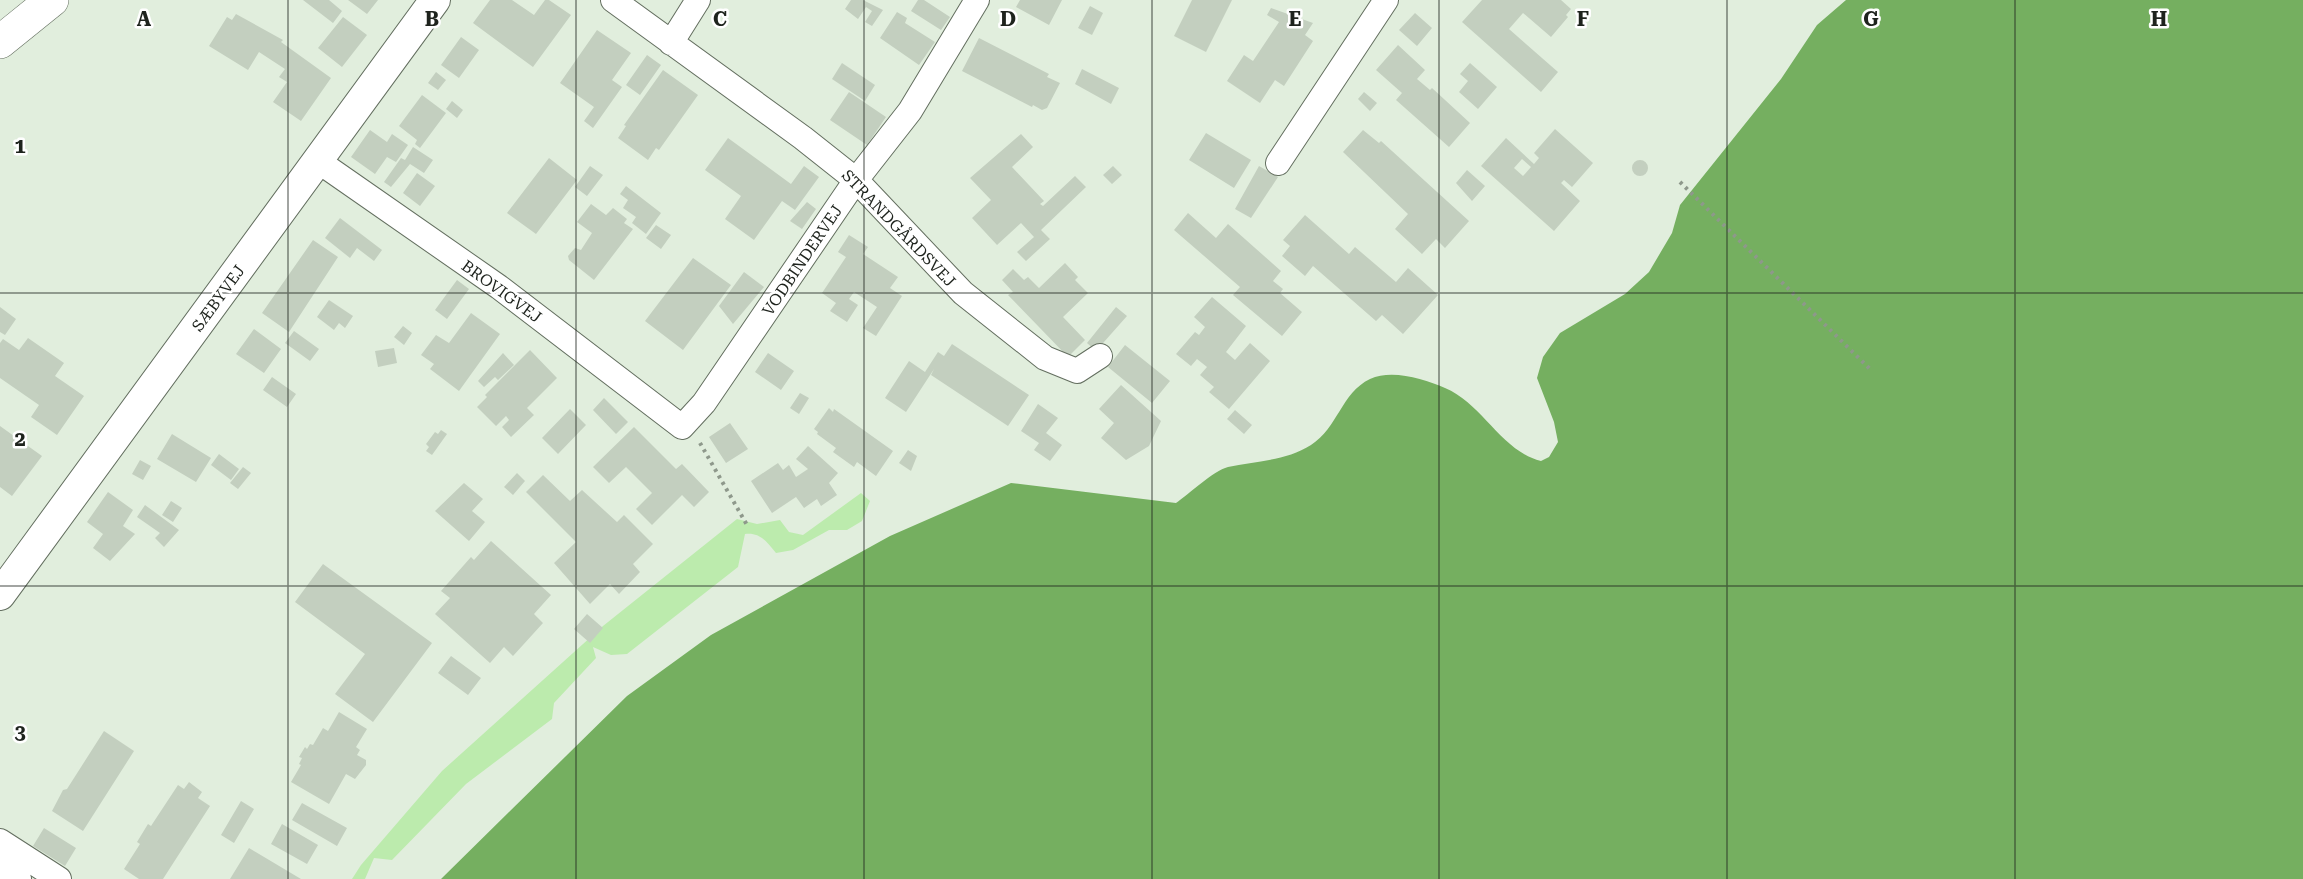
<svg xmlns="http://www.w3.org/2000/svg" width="2303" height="879" font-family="'Roboto Serif',serif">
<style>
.green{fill:#bcebad}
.water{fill:#75af60}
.building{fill:#c3cfbf;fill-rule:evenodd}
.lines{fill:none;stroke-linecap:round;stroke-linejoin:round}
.minor-casing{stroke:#636e5f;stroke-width:26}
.tertiary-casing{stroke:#636e5f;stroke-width:32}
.primary-casing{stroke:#636e5f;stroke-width:34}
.path{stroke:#8e988b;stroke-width:4;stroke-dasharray:3 4.5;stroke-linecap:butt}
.minor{stroke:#fff;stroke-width:24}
.tertiary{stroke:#fff;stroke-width:30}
.primary{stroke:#fff;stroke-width:33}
.grid{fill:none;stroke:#1e231d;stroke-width:1.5;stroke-opacity:0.55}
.labels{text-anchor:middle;stroke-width:5;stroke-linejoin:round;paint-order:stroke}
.street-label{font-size:16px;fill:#1e231d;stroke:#fff}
.grid-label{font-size:20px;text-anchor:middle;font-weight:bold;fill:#1e231d;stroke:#fff;stroke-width:5;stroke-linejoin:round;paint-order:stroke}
</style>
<rect width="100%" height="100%" fill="#e1eedd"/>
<path class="green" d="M861,493L870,501L862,521L847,530H829L793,550L776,553C767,542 760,532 745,534L738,567L627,654L611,655L593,647L596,658L554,703L552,719L466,784L392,860L374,858L365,879H352L361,865L442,771L603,626L737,519L757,524L780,520L789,532L803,535Z"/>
<path class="water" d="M1846,0H2303V879H441L627,696L711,635L890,536L1011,483L1176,503C1189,494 1213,471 1228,467C1255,461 1286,461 1311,445C1338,428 1341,393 1370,379C1392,369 1424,379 1445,388C1483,404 1501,451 1541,461L1549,457L1558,442L1554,422L1537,378L1543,357L1560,333L1625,294L1649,272L1672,233L1680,205L1781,79L1817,25Z"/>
<path class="building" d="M303,0H329L342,11L333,23Z
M348,0H378L367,14Z
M490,0H512L534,15L545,0H549L571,15L533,67L473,23Z
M851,0H863L883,10L872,26L865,22L872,11L866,7L858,19L845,9Z
M918,0H924L950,17L941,30L911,11Z
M1020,0H1062L1049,25L1016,7Z
M1192,0H1232L1206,52L1174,36Z
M1482,0H1561L1571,9L1566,15L1568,17L1551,37L1523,13L1509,29L1558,72L1541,92L1462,22Z
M1090,6L1103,13L1092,35L1078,28Z
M1271,8L1313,23L1305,35L1313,41L1284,86L1275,80L1260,103L1227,81L1244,55L1253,61L1279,22L1267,15Z
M897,12L907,18L905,23L935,42L919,65L880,38Z
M1415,13L1432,28L1417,46L1399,30Z
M236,14L283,40L281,42L331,78L301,121L273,102L287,82L279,77L285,69L259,52L248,70L209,46L227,17L232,20Z
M343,17L367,35L342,67L318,48Z
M597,30L631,53L612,80L622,87L593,128L584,121L594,107L560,83Z
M461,37L479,50L459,78L441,65Z
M979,38L1049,74L1047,77L1060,83L1047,108L1042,110L1033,105L1032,107L962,71Z
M1398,45L1425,70L1417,79L1430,90L1432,88L1470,123L1449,147L1396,100L1402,93L1376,70Z
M647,55L661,65L640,95L626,85Z
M842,63L875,85L865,101L832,79Z
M1470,63L1497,87L1478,109L1459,92L1468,81L1460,74Z
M1082,69L1119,88L1111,104L1075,84Z
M663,70L698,95L659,150L656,148L648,160L618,138L626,126L624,125Z
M436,72L446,80L438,90L428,83Z
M849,92L886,117L867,145L830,120Z
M1364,92L1377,103L1370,111L1358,99Z
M422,95L446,113L420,148L415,144L417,140L399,126Z
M452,101L463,110L457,118L446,109Z
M1555,129L1593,163L1572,187L1564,180L1561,183L1580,201L1554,231L1481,166L1506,138L1534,164L1539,158L1534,153ZM1522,159L1531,167L1523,176L1514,168Z
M370,130L387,142L392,134L408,145L396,162L387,157L375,174L351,157Z
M1363,130L1379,143L1381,141L1469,221L1445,248L1436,239L1422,254L1395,229L1408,214L1343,152Z
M1206,133L1251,160L1234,188L1189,160Z
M1021,134L1033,147L1012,167L1044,201L1040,204L1043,206L1075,176L1086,187L1041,230L1050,239L1026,261L1017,252L1034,237L1021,223L997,245L972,218L991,200L970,178Z
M728,138L791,184L804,166L819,177L795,210L782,201L754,240L725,219L741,196L705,170Z
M413,147L433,160L424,173L410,164L391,187L384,182L401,158L405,160Z
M549,158L577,180L536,234L507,213Z
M1632 168a8 8 0 1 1 16 0a8 8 0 1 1-16 0Z
M590,166L603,175L587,196L575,187Z
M1113,166L1122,175L1112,184L1103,175Z
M1259,166L1278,177L1251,218L1235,209Z
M1467,170L1485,186L1472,201L1456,183Z
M417,173L435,186L420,206L403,193Z
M626,186L661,213L646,234L632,223L636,217L623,208L628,200L620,194Z
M807,202L816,209L802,229L790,221Z
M591,204L606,215L613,208L627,219L624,223L633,229L594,280L569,260L568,256L575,248L581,250L592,233L577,222Z
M1188,213L1216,238L1228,224L1281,271L1273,281L1283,289L1280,293L1302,312L1282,336L1233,295L1240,287L1174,230Z
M1305,215L1349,254L1355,247L1396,282L1408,268L1438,295L1403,334L1382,315L1376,321L1313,266L1305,276L1282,256L1290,246L1283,240Z
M340,218L382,250L374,261L357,248L350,258L325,238Z
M656,225L671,235L661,249L646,238Z
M849,235L868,247L863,254L898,277L890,288L902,296L876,336L863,328L877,307L854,292L849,299L858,305L847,322L830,311L836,303L822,293L846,257L838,252Z
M313,240L338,257L289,332L262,313Z
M693,258L731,285L683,350L645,321Z
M1065,263L1078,277L1075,280L1088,293L1063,317L1085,340L1068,357L1008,295L1013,292L1002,280L1013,269L1024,280L1028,277L1039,288Z
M744,272L764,287L733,324L719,306Z
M457,280L469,289L447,319L435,310Z
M1212,297L1246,326L1226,352L1235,360L1250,343L1270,361L1229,409L1209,392L1214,387L1200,375L1207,367L1197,359L1191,366L1176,354L1195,332L1199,335L1205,327L1194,317Z
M329,300L353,316L345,328L339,323L334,330L317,317Z
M0,307L16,319L5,335L0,332Z
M1116,307L1127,316L1096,351L1087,343Z
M471,313L500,334L459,391L430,369L434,364L421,355L436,335L449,343Z
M403,326L412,333L404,345L394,337Z
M254,329L281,349L264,373L236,354Z
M294,331L319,349L310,361L285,343Z
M28,338L64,363L55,376L84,396L57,435L31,417L39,405L0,378V343L3,339L19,350Z
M952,344L1029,395L1008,426L931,375L934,369L906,412L885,398L909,361L925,372L938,352L944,356Z
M1125,345L1170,381L1152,403L1108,367Z
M394,348L397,363L378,367L375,351Z
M530,350L557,378L527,408L534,415L511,437L502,427L509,420L506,416L496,426L477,407L487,397L485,395Z
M503,353L514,365L498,380L495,377L484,387L478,381Z
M768,353L794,371L781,390L755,372Z
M272,377L296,394L287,407L263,390Z
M1121,385L1161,421L1149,446L1126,460L1101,438L1114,423L1099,409Z
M800,393L809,398L799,414L790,408Z
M604,398L628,422L616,434L593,410Z
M1038,404L1058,418L1046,433L1062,445L1050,461L1034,450L1039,443L1021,431Z
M829,408L833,412L834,409L893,451L876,476L857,462L854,467L833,452L836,448L817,434L818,432L814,429Z
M570,409L586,425L558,454L542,438Z
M1235,410L1252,425L1244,434L1227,419Z
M730,423L748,449L726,463L709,437Z
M0,426L42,456L12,496L0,487Z
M634,427L676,469L682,464L709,492L694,507L682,495L652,525L636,509L652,493L626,467L609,483L593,467Z
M441,430L447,434L432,455L426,451L429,447L426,444L435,432L438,434Z
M172,434L211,458L196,482L157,459Z
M808,446L838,473L829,483L837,495L821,506L817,499L804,508L796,497L772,513L751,481L778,463L783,470L789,465L796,477L808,469L796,459Z
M908,450L917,456L911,471L899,463Z
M219,454L239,469L231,480L211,465Z
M140,460L151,466L143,480L132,474Z
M243,467L251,473L238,489L230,483Z
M517,473L525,481L513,495L504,487Z
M543,475L570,501L582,490L617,522L624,515L653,544L633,564L640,572L619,594L610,584L590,604L554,563L576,542L526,492Z
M464,483L483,499L472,511L485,522L469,541L435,511Z
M108,492L133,510L123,526L135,534L110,561L93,548L103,534L87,522Z
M171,501L182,508L173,522L162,515Z
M145,505L179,530L164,547L155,538L160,533L137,517Z
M491,541L551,595L534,614L543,623L513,656L504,647L490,663L435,614L450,598L441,591L471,557L474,560Z
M323,564L432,643L373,722L335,694L365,654L295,602Z
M587,614L603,628L590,643L574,629Z
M451,656L481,678L468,695L438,673Z
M339,712L367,729L356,747L360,750L357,755L366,760V765L355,779L346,774L329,804L291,782L301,765L299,764L302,758L299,757L305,747L307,749L310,744L313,745L323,728L328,731Z
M104,731L134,751L83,831L52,811L63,790L67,789Z
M189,782L202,792L198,798L210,806L163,879H139L124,869L140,844L137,842L148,824L151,826L178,785L184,789Z
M241,801L254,809L234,843L221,835Z
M302,803L347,828L337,846L292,820Z
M282,824L318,845L307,864L271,844Z
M44,828L76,848L65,866L33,846Z
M249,848L301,879H230Z"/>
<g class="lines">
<defs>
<path id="minor" d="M613,0L803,138L856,180L963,293L1045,358L1077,371L1100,356
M671,43L698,0
M318,161L499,287L682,427L704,403L856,180L910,111L977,0
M1278,163L1386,0
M0,841L59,879
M0,867L19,879"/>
<path id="tertiary" d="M0,595L435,0"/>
<path id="primary" d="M0,42L52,0"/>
</defs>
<use href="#minor" class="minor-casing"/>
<use href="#tertiary" class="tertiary-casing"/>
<use href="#primary" class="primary-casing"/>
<path class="path" d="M1680,182L1872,371
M700,443L747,525"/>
<use href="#minor" class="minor"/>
<use href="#tertiary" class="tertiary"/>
<use href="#primary" class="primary"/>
</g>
<path class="grid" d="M288,0V879M576,0V879M864,0V879M1152,0V879M1439,0V879M1727,0V879M2015,0V879M0,293H2303M0,586H2303"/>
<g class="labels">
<g class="street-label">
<text transform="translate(899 228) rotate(46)" y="6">STRANDGÅRDSVEJ</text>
<text transform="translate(802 260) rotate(-56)" y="6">VODBINDERVEJ</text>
<text transform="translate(502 291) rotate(36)" y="6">BROVIGVEJ</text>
<text transform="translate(218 298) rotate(-54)" y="6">SÆBYVEJ</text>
</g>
</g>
<g class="grid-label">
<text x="144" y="26">A</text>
<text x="432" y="26">B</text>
<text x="720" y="26">C</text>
<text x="1008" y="26">D</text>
<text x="1295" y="26">E</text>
<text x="1583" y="26">F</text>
<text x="1871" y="26">G</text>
<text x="2159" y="26">H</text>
<text x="20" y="153">1</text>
<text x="20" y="446">2</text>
<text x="20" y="739">3</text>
</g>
</svg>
